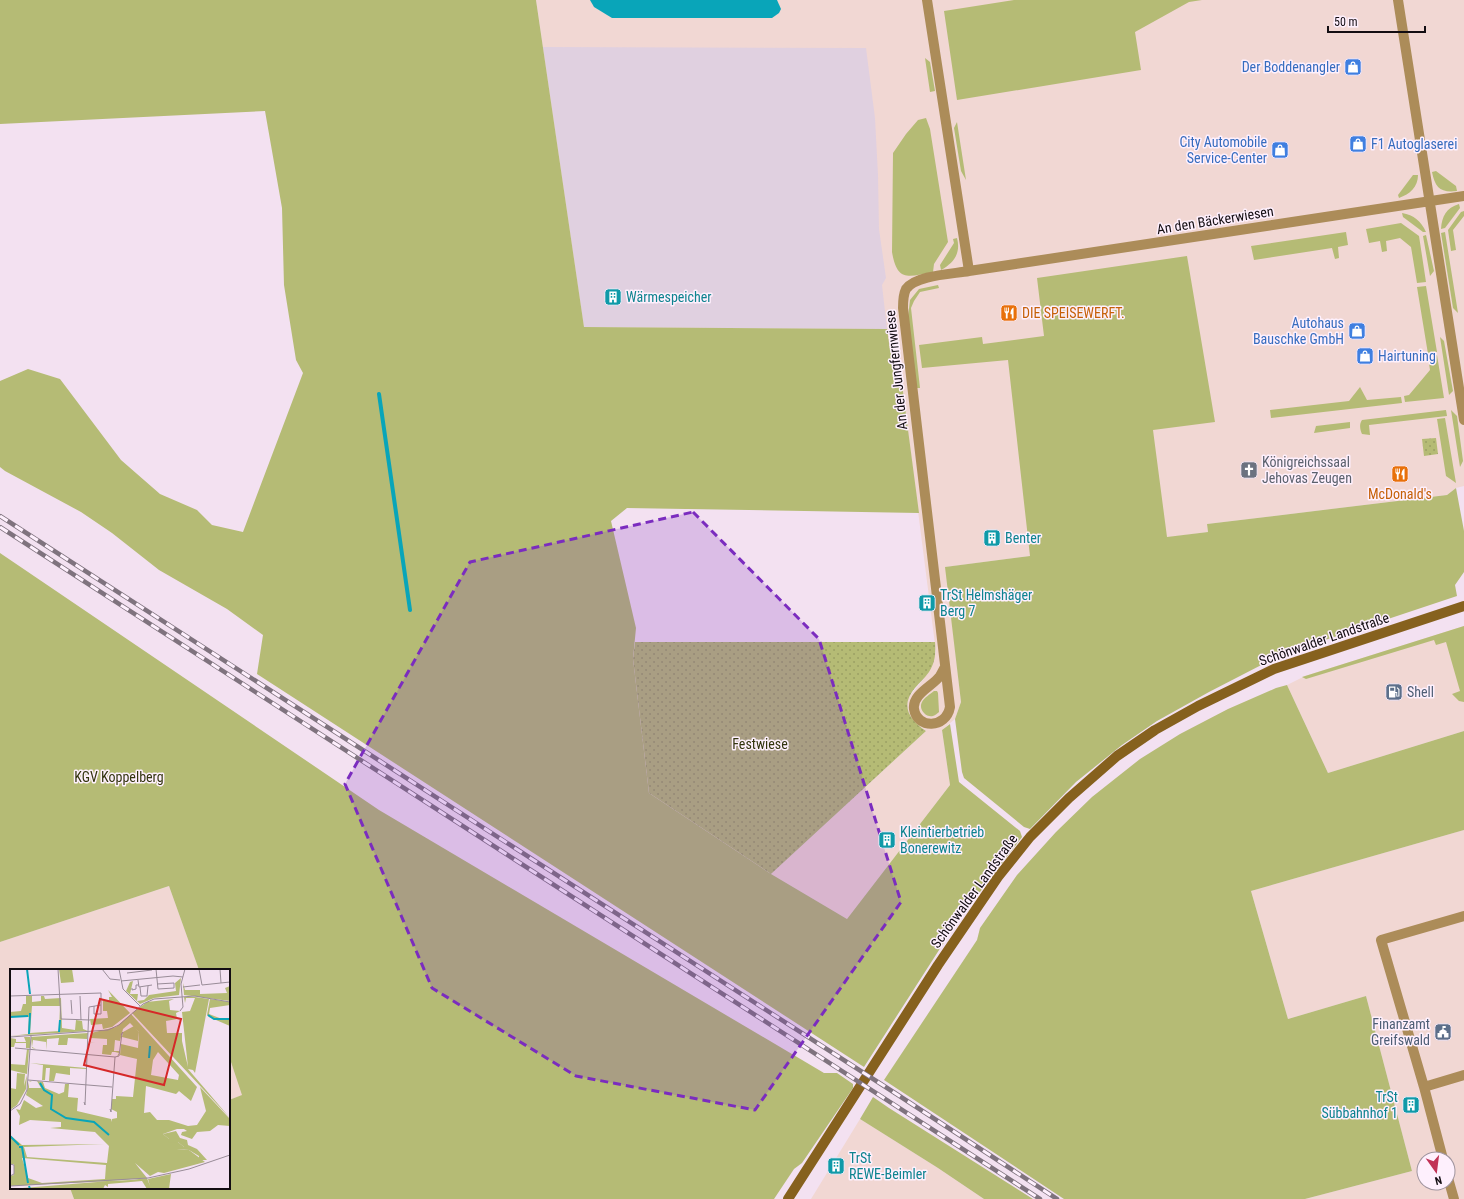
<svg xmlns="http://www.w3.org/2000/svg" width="1464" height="1199" font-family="'Roboto Condensed',sans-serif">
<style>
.commercial{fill:#f1d7d3;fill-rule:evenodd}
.industrial{fill:#e0d0e0}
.green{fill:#b5bb75}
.park{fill:url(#park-dots)}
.water{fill:#09a5b9}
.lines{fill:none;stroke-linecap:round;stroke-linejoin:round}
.stream{stroke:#09a5b9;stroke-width:4}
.street{stroke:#ac8c59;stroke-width:10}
.secondary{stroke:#86611e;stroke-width:10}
.rail-casing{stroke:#7f737e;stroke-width:4.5}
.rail{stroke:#fef0fd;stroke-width:3;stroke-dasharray:9;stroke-linecap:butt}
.marked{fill:#7b2cbf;fill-opacity:0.2;stroke:#7b2cbf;stroke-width:3;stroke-dasharray:8 5;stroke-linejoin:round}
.labels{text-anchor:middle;stroke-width:3;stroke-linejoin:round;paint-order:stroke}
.shop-label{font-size:14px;fill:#366cbe;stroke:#fef0fd;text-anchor:end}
.street-label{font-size:14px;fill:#130d12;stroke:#fef0fd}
.culture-label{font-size:14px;fill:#0d838f;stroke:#fef0fd;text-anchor:start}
.food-label{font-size:14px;fill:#c56008;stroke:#fef0fd;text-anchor:start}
.worship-label{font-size:14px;fill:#5b616d;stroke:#fef0fd;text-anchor:start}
.service-label{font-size:14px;fill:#4e5e75;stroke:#fef0fd;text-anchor:start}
.park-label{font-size:14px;fill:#32340e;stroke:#fef0fd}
.inset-river{fill:none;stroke:#09a5b9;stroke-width:2}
.inset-road{fill:none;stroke:#998c98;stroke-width:1}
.view{fill:#d62828;fill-opacity:0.15;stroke:#d62828;stroke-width:2}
.inset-edge{fill:none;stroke:#130d12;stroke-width:2}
</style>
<defs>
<pattern id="park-dots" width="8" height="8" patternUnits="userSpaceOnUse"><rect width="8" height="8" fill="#b5bb75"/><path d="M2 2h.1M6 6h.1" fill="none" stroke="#9ba064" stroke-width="1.8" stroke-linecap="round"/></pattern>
</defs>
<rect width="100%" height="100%" fill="#f3e1f1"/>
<path class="commercial" d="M536,0H1464V486L1456,488L1447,495L1207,524L1208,532L946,567L961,702L955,719L942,730L950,785L847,919L771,874L926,731L915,723L909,714L907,706L908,698L923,680L936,652L898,354L890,350L886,329L584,327Z
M1464,626V731L1328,773L1287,685L1305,676Z
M1464,830V1199H1305L1412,1171L1366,996L1288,1019L1251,891ZM1424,1159H1448V1183H1424Z
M169,886L199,970H11V1188H70L74,1199H0V942Z
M229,1056L243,1095L229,1100Z
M860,1119L938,1168L984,1199H811Z"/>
<path class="industrial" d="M543,47L866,48L875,118L878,175L879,229L886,278L882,285L887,329L584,327Z"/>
<path class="green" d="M0,0H536L584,327L887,329L890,350L898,354L919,513L627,508L611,521L636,628L633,659L649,793L771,874L847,919L950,785L942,730L950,724L959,782L1020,831L1022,837L957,922L864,1067L257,674L263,635L227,609L159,570L112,533L81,512L5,471L0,467V381L28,369L60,379L121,460L160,494L197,510L212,525L243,532L303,373L296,360L284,285L282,208L265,111L0,124Z
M1014,0H1202L1189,2L1135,32L1141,70L957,100L944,11Z
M925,58L930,62L935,91L930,92Z
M926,118L930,129L948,242L934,264L933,272C908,277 897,282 892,252L893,153L906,134L918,120Z
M957,122L966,180L961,171L954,128Z
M1436,171L1456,186L1457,191C1441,193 1435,188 1432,172Z
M1413,175H1418C1418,187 1410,194 1399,198L1398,195Z
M1459,204L1460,208L1445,228L1441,229C1442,216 1446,208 1459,204Z
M1464,211V216L1453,230L1456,250L1451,251L1448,230L1461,212Z
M1402,213C1414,215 1421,221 1426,232H1423L1403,217Z
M1401,223L1419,236L1426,282L1417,283L1411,247L1400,238L1386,241L1387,251L1382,252L1380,241L1369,243L1366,229Z
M1346,232L1348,245L1338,247L1339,258L1335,259L1332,248L1254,260L1251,246Z
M1445,232L1458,313L1453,308L1441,233Z
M1426,235L1434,271L1430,276L1423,236Z
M957,238C961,253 954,263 941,270L940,265L954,243L953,239Z
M1187,256L1215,422L1153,430L1167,537L1208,532L1207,524L1447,495L1456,488L1464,531V572L1455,585L1457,596L1310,645L1277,657L1209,692L1157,721L1122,745L1076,782L1030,829L1024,827L964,778L962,772L955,719L961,702L945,567L1030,556L1008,360L922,368L919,345L982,337L983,344L1044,336L1037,278Z
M938,285L939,288L920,292L914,301L911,308L920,388H916L908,317L910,300L919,289Z
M1426,286L1437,352L1428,354L1417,287Z
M1440,337L1444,341L1453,391L1449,395Z
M1437,355L1444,398L1405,402L1404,396L1409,395L1430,370L1428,357Z
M1360,387L1367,400L1401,397L1402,403L1271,418L1270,410L1349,401Z
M1446,410L1447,416L1369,425L1370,435L1362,434C1360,430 1359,424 1362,420Z
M1451,410L1457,416L1463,461L1460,467Z
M1445,418L1456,483L1446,476L1437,419Z
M1350,422V428L1314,433L1316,426Z
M0,553L379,810L824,1073H837L853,1084V1088L802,1163L794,1169L774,1199H74L70,1188H229V1100L242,1095L229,1056V970H199L169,886L0,942Z
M1464,626V702L1459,701L1452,694L1460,691L1446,642L1436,645L1434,640L1306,679L1302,677Z
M1287,685L1328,773L1464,731V830L1251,891L1288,1019L1366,996L1412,1171L1305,1199H1064L884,1080L977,940L980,928L1017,875L1056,832L1092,797L1140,759L1180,734L1228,709L1276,688Z
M934,691H937L938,693L939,712C938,713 934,716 933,716C926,718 918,709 922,702C924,698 930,694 934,691Z
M873,1097L889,1108L1033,1199H984L938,1168L860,1119Z"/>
<path class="park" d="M1436,438L1438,454L1424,456L1422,439Z
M635,642H935C936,653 935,663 929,672C925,678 919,683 915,688C900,706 909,719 926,731L771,874L649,793L633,659Z"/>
<path class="water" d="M590,0H777L781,9L779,13L772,18H612L594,7Z"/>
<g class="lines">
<path class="stream" d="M379,394L410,610"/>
<path class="street" d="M927,0L969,271
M1398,0L1464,420
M945,667C943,670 942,673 940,676C933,686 912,694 914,709C917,729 946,729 950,707L903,308C903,302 903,295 906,289C916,275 953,274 969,271L1464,196
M1424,1087L1464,1075
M1443,1159L1424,1087L1381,940L1464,916
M1448,1178L1454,1199"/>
<path class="secondary" d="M788,1199L938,965L998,877L1030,837L1069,798L1117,756L1155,730L1198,706L1274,669L1464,606"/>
<defs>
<path id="rail" d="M0,516L898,1095L1057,1199
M0,527L1040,1199"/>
</defs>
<use href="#rail" class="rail-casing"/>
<use href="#rail" class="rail"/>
</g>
<path class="marked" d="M693,512L819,639L901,902L755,1110L576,1076L432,988L345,784L470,562Z"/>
<defs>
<symbol id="shop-square" viewBox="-11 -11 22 22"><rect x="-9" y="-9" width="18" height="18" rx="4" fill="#3f7fe0" stroke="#fef0fd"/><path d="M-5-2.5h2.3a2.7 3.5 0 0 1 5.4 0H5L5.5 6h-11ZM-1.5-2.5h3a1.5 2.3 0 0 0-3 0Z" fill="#fff"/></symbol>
<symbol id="building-square" viewBox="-11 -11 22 22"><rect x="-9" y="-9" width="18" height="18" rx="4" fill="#0f9aa8" stroke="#fef0fd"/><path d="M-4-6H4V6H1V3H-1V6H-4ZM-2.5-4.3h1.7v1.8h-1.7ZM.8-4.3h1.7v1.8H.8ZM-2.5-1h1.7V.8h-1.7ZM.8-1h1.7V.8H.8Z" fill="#fff"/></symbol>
<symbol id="restaurant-square" viewBox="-11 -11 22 22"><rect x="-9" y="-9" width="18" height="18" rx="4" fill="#e8710a" stroke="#fef0fd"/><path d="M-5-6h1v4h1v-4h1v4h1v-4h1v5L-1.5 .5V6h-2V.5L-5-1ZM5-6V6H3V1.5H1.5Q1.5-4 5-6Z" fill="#fff"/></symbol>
<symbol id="church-square" viewBox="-11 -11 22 22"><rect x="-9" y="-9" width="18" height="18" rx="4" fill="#6b7280" stroke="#fef0fd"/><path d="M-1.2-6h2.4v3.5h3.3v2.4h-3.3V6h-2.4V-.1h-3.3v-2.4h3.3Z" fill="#fff"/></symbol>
<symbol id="fuel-square" viewBox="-11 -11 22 22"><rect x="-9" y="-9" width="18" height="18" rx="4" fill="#5c6f8a" stroke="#fef0fd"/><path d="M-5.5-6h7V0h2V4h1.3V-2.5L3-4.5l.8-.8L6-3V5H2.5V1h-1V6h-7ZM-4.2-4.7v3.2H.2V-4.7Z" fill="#fff"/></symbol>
<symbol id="civic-square" viewBox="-11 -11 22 22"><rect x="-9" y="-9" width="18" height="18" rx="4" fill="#5c6f8a" stroke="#fef0fd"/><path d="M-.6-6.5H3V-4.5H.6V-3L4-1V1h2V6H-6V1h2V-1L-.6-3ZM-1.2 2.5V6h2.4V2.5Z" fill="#fff"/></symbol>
</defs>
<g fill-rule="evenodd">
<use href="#shop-square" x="1343" y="57" width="20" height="20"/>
<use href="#shop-square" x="1348" y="134" width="20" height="20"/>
<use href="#shop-square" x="1270" y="140" width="20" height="20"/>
<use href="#building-square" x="603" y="287" width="20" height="20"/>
<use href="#restaurant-square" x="999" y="303" width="20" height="20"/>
<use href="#shop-square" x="1347" y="321" width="20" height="20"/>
<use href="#shop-square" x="1355" y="346" width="20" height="20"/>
<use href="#church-square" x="1239" y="460" width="20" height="20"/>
<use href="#restaurant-square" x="1390" y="464" width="20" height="20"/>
<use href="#building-square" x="982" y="528" width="20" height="20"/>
<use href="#building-square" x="917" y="593" width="20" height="20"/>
<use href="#fuel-square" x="1384" y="682" width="20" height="20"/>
<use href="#building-square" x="877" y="830" width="20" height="20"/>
<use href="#civic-square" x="1433" y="1022" width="20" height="20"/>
<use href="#building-square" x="1401" y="1095" width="20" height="20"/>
<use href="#building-square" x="826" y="1156" width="20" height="20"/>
</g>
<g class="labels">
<g class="shop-label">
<text x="1340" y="72">Der Boddenangler</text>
<text x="1267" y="147">City Automobile<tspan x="1267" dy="16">Service-Center</tspan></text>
<text x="1371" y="149" text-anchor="start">F1 Autoglaserei</text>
<text x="1344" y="328">Autohaus<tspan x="1344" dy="16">Bauschke GmbH</tspan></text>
<text x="1378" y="361" text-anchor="start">Hairtuning</text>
</g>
<g class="street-label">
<text transform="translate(1215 220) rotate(-9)" y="5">An den Bäckerwiesen</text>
<text transform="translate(896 370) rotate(-96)" y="5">An der Jungfernwiese</text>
<text transform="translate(1324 639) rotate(-19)" y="5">Schönwalder Landstraße</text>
<text transform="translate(974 891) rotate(-54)" y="5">Schönwalder Landstraße</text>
</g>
<g class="culture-label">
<text x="626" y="302">Wärmespeicher</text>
<text x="1005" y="543">Benter</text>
<text x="940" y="600">TrSt Helmshäger<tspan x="940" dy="16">Berg 7</tspan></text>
<text x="900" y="837">Kleintierbetrieb<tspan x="900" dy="16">Bonerewitz</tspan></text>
<text x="1398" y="1102" text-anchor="end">TrSt<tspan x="1398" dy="16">Sübbahnhof 1</tspan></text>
<text x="849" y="1163">TrSt<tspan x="849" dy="16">REWE-Beimler</tspan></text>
</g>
<g class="food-label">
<text x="1022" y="318">DIE SPEISEWERFT.</text>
<text x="1400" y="499" text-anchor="middle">McDonald's</text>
</g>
<g class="worship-label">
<text x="1262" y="467">Königreichssaal<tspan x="1262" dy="16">Jehovas Zeugen</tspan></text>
</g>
<g class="service-label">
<text x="1407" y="697">Shell</text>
<text x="1430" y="1029" text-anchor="end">Finanzamt<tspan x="1430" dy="16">Greifswald</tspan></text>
</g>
<g class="park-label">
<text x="760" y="749">Festwiese</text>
<text x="119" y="782">KGV Koppelberg</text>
</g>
</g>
<g transform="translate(10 969)">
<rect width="220" height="220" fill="#f3e1f1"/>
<path d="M49,0H62L64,13L51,14ZM171,9L169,26L144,29L130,35L116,22L120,13L123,12L120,25H128L127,32L134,31L139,26L166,22L165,14ZM173,14L175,21H190V25L217,24L215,19L220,17V32L174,26ZM98,21L120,44L102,58L93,60L92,55L81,56L80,50L98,49L97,42H93V32H99V28H102ZM16,27H22V33L31,32V27H34L35,30L51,29L52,59L65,61L66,51L72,52L73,60L78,62L0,67L18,65L19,48H0V43L11,42L13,35H16ZM22,37H50L49,62L20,64ZM174,28H185L199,30L185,104L183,101L178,100L220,149L122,44L137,33L164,30L159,32L160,41L170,42L166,44L167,50L156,52L157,64H172V72L178,98L172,43L180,42L185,29H176L175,34ZM200,30L220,33V36L200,39L199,45L212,50L220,49V57L199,48L197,46ZM121,45L187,118L181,132L169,122L166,125L136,117L134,144L140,143L147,151H159L178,157L187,156L196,142L190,118L220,150V157L208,156L200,162L187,163L182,170L171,166L172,163L177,162L174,160H167L153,165L159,170V173H168L174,178L173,181L167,180L179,181L195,193L154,204L148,203L140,207L125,194L137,209L121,211L0,217V207L4,206V195H0V166L12,176L94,175L14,178L17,188L97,194L99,177L85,163L40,159L51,158V153L20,151L9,156L10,147L6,140L10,141L14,131L26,139L33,137L16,126L19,113L20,112H22L19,113V119H31L27,112L33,113L35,119L49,125L54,123L55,115H59L58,128L68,129L67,142L101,150V153L102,150L107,149V143L101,140L102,130H106V127L123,128L127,90L110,86L111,75L128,79L129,63L120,54L113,60L110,72L105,71L104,82H109V86L107,87L109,84L105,83H102L101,86L92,85L93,76H97V70L81,69V73L85,74L80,73L81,64L106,58ZM148,83L169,106L168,111L141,106L143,91ZM12,189L96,196L95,210L32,214L18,209ZM78,64L77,70L58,69L57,76H48L49,69L37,70L36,81V73L23,71L22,78L26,80L22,79L21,68ZM14,68H20V79H16V74H5L4,78H1L0,94V69L6,70V73H16ZM17,80H19L17,105L0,101V95L15,96ZM20,94L76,99V100L60,99V106L46,104L44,112H39L40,99H36L35,111H32L33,96ZM7,104L15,105L14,117L17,106L16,120L7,136L0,141V119L6,120ZM161,205L159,220H137L132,212L98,215V218L95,216L93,220H0L137,209L140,217L138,210Z" fill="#b5bb75" fill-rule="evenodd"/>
<path d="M166,162L170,169L177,171L178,176L187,180L197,191H189V187L179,181L167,180L174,178L168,173L158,174L159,170L153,165Z" fill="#b5bb75"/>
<path d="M124,57L129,63L128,72L112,68L113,63Z" fill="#b5bb75"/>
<path class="inset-river" d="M17,0L20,25M198,46L204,50H220M0,48L18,47M49,63L50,51M19,65L20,44M139,89L140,77M30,114L34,121L42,126L41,140L56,149L84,153L99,166M0,167L9,176M9,178H12L18,214M3,220H20L19,217"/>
<path class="inset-road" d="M48,0L51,50L80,51M92,0L100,10L110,11M109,0L113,20L130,37M146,0L148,20L164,19V14L147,15M189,0L192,16L220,13M210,0L211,14M117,4L142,1M128,11L129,18L142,16M111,12L163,7L173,8M130,18L131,27H137L138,17M173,18L190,16M122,19V21L126,20V16H129M0,27L91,24V45H84V37M70,27L71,51M61,31L62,45M170,42L173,38L171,15L175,0M0,68L98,61L109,56L133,35L144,30L185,27L220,33M5,79L105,88M105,88L109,87L112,64L113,63L111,66M18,111L102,118M74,133L75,136L79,38L91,36M100,140L101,143L105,88M0,142L10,135L17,121L21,67M0,195L4,196V205L0,207M0,217L138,209L179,200L220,186"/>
<path class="view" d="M90,30L171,50L154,116L74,96Z"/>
<rect width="220" height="220" class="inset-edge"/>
</g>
<g transform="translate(1436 1171) rotate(166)"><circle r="19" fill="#fef0fd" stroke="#a0959f"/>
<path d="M0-3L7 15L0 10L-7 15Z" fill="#c13256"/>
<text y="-6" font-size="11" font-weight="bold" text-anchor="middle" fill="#130d12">N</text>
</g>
<path d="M1328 26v6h97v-6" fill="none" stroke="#130d12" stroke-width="2"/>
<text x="1334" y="26" font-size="12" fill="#130d12" stroke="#fef0fd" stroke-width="3" paint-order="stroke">50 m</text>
</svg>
